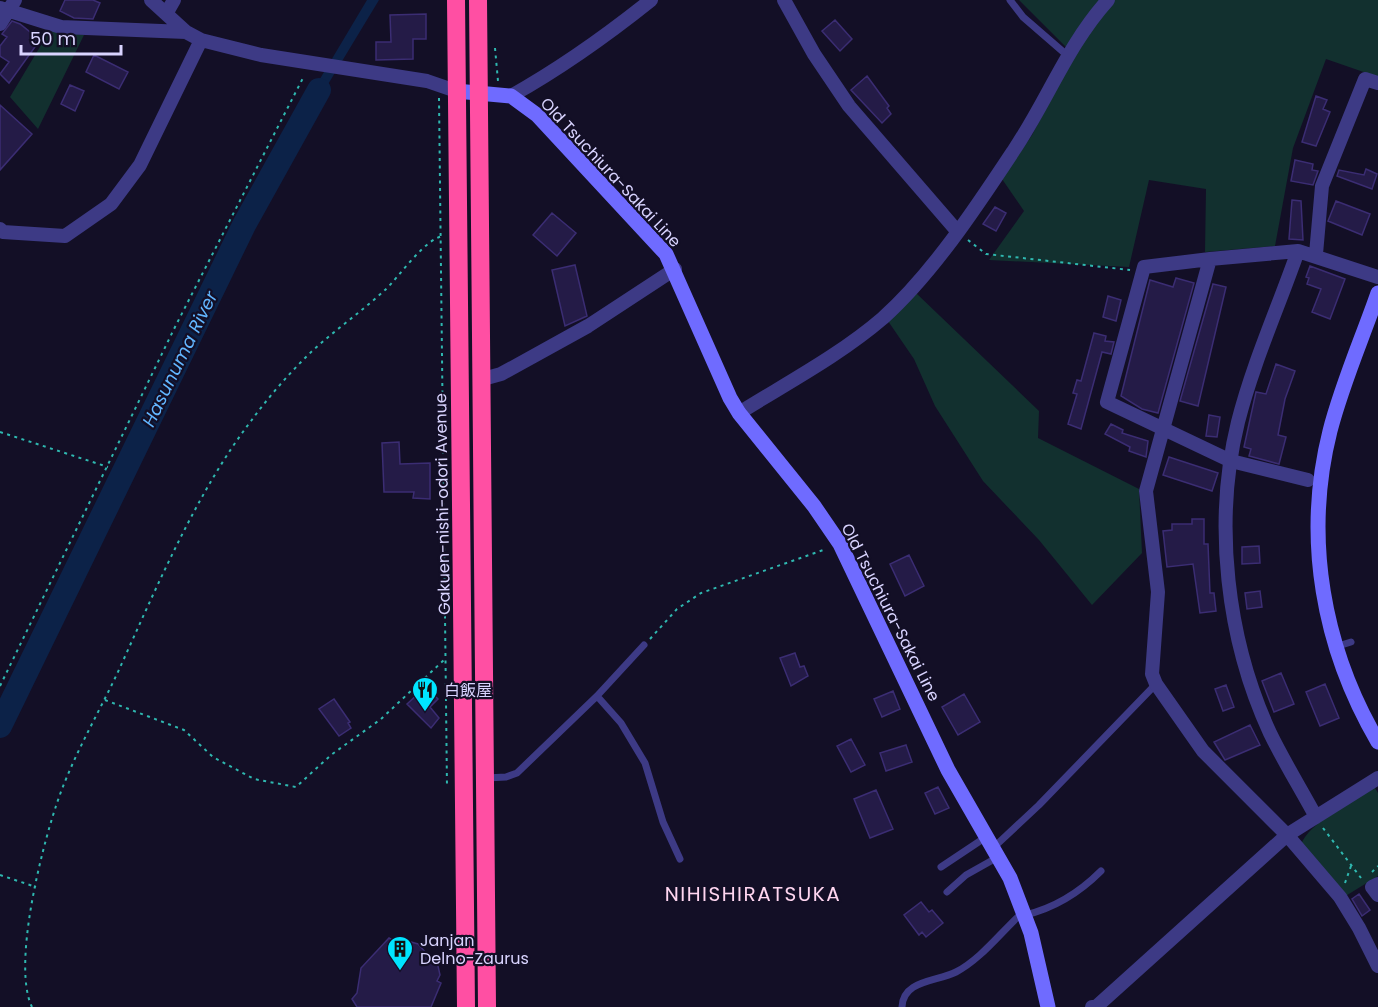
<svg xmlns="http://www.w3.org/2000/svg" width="1378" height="1007" font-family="Poppins,'Noto Sans JP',sans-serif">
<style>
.green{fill:#12302f}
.water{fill:#0c2248}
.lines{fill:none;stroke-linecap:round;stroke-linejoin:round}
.river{stroke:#0c2248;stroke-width:24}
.building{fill:#241b47;stroke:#3b2d73;stroke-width:1.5}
.path{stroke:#2fb8b0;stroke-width:2;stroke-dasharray:3 4.5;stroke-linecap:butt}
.lane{stroke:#3d3a85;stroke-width:7}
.street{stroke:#3d3a85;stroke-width:14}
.secondary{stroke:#6f6bff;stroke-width:15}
.highway{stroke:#ff4fa3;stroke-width:18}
.labels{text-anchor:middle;stroke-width:4.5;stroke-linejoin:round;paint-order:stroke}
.street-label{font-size:16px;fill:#d9d4ff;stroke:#130f26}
.poi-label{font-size:16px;fill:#d9d4ff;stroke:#130f26;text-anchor:start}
.water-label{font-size:18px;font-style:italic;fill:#62b6ff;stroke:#130f26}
.quarter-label{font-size:20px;letter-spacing:1.5px;fill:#ffd6f0;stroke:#130f26}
</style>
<rect width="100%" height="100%" fill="#130f26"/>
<path class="green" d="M1019,0H1100L1066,47Z
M1114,0H1378V77L1326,59L1293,148L1275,246L1205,252L1206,189L1149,180L1129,267L989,260L1024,211L1002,179L1032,135L1075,53Z
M50,30L84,35L38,129L10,97Z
M916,293L1039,411L1038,438L1139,489L1142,553L1092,605L1039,540L983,481L935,406L914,359L888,321Z
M1374,786L1378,793V876L1344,897L1301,845C1308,823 1354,800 1374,786Z"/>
<path class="water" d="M367,0H379L307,119L299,114Z"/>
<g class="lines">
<path class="river" d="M0,726L244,225L319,90"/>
</g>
<path class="building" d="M65,0H93L100,3L93,19L74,18L60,11Z
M426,14V39H413V59L376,60V42H391L390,15Z
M835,20L852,39L840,51L822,31Z
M12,21L20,24L40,40L9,83L0,74L9,62L0,56V46L7,37L2,34Z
M94,55L128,72L119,89L86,72Z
M867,76L889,106L887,108L891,114L882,123L851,90Z
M70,85L84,91L75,111L61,104Z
M1316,96L1327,100L1323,109L1330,112L1316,146L1302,142Z
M0,105L32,134L0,170Z
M1295,160L1313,164L1312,170L1318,171L1313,185L1291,181Z
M1366,169L1377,174L1372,189L1337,176L1339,170L1364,175Z
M1292,200L1301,201L1303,240L1289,239Z
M1336,201L1370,214L1362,235L1328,221Z
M995,207L1006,213L996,231L983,224Z
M552,213L576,233L557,256L533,235Z
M575,265L587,316L565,326L552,270Z
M1310,266L1345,279L1330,319L1312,312L1321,289L1307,284L1309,278L1306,277Z
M1176,278L1194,283L1158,413L1142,409L1121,396L1150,280L1173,287Z
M1213,284L1226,287L1198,406L1180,401Z
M1108,296L1121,300L1116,321L1103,317Z
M1094,333L1106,336L1105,341L1114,342L1111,354L1102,352L1081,429L1068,424L1077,394L1073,393L1077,380L1081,381Z
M1276,364L1295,371L1285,399L1278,435L1286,437L1279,464L1249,456L1251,449L1244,447L1256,392L1266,394Z
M1209,415L1220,417L1217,437L1206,436Z
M1111,424L1123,430L1122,433L1148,441L1146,457L1129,451L1130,447L1105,434Z
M399,442L400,464L430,463V499L413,498L414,492H384L382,443Z
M1169,457L1218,473L1212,491L1163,475Z
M1192,519H1204V544H1208L1210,593H1214L1216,611L1200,613L1193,564L1167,567L1163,531L1172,530V524H1192Z
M1259,546L1260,563L1242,564V547Z
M909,555L924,586L905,596L890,564Z
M1260,591L1262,607L1247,609L1245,593Z
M795,653L800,667L804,666L808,676L791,686L780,658Z
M1281,673L1294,704L1274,712L1262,681Z
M1325,684L1339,718L1320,726L1306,692Z
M1226,685L1234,707L1223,711L1215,689Z
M430,691L438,699L430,707L439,718L431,728L407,704L418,694L422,697Z
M893,691L900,709L882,717L874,699Z
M964,694L980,722L958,735L942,707Z
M334,699L350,722L348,723L351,728L339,736L319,709Z
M1250,725L1260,745L1225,760L1214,742Z
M851,739L865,765L851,772L837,746Z
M906,745L912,762L886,771L880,753Z
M938,787L949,808L935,814L925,793Z
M876,790L893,829L870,838L854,799Z
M1359,894L1370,910L1362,916L1352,899Z
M921,902L929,912L932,910L943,923L926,937L922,932L919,935L904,915Z
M389,938L394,941L404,940L418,944L438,966L440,975L437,981L441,983L431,1007H357L352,999L357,993L361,968Z"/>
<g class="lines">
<path class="path" d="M495,48L498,81
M439,98L447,788
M968,240L986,254L1130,270
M0,432L108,467
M650,639L677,609L701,593L826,549
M0,686L175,327L304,76
M105,700L184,730L213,757L254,779L296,787L331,755L381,719L445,659
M1323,828L1361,878
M1372,872L1378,866
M0,875L36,887
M1345,883L1351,866
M32,1007C12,966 41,851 56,806C71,760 96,718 117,674C155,591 196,493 251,421C267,399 286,377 305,358C329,334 359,314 385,290C399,277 426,237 444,236"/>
<path class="lane" d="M1010,0L1023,17L1068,56
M1335,647L1351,642
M597,696L621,723L645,763L663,822L680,859
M486,778L506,777L517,773L597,696L644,645
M993,848L1039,805L1156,684
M941,867L986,837
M947,892L966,875L998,857
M1025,915C1055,908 1080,892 1101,871
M902,1007C903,980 936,982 956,972C981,959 1001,932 1022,913"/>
<path class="street" d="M151,0L186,32L201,40L261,55L427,81L456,91
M784,0L814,54L849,106L957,231
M0,8L61,27L186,32
M166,14L174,0
M0,24L15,0
M511,96C561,68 606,36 651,0
M0,229L3,232L65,236L111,204L140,165L201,40
M1298,251C1278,308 1253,363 1238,422C1213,523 1227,640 1270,733C1284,762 1301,789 1316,817
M1316,254L1322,186L1365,79L1378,83
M1210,259L1144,267L1107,402L1231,461L1308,480
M1378,277L1298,251L1210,259L1146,491L1158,592L1152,674L1156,684L1203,751L1287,835L1340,897L1359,928L1378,966
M483,379L501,374L588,326L675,269
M739,413C787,383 840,355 883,318C933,273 977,206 1014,150C1047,101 1068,44 1108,0
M1378,884L1372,887L1378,895
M1092,1007H1096L1287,835L1378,778"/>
<path class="secondary" d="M456,91L511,96L537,115L666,254L730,398L739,413L814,506L840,544L948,770L1010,878L1031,933L1048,1007
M1378,293C1362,339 1342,384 1330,431C1303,538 1323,648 1378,742"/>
<path class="highway" d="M456,0L466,1007
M478,0L487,1007"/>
</g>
<defs>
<symbol id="restaurant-pin" viewBox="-11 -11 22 30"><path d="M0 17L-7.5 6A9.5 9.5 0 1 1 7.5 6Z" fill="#00e5ff" stroke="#130f26"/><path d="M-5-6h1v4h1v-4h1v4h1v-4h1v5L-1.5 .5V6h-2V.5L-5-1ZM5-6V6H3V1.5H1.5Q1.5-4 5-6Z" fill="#111"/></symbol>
<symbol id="building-pin" viewBox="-11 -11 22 30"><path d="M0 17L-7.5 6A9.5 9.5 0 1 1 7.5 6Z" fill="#00e5ff" stroke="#130f26"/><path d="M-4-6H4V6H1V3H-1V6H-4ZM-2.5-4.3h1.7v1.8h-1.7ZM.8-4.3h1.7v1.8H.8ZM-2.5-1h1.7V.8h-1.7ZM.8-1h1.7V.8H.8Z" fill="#111"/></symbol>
</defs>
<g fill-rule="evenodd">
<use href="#restaurant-pin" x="410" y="675" width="30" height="40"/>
<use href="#building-pin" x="385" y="934" width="30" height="40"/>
</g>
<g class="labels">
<g class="street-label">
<text transform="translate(611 172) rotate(47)" y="6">Old Tsuchiura-Sakai Line</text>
<text transform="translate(442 504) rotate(-91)" y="6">Gakuen-nishi-odori Avenue</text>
<text transform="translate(891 612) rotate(63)" y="6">Old Tsuchiura-Sakai Line</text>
</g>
<g class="poi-label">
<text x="444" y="696">白飯屋</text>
<text x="420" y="946">Janjan<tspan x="420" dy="18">Delno-Zaurus</tspan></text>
</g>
<g class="water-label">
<text transform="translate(180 359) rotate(-64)" y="6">Hasunuma River</text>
</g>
<g class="quarter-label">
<text x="753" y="901">NIHISHIRATSUKA</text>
</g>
</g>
<path d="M21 45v9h100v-9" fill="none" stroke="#d9d4ff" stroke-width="3"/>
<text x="30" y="45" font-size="18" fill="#d9d4ff" stroke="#130f26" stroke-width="4.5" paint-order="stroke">50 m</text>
</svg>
